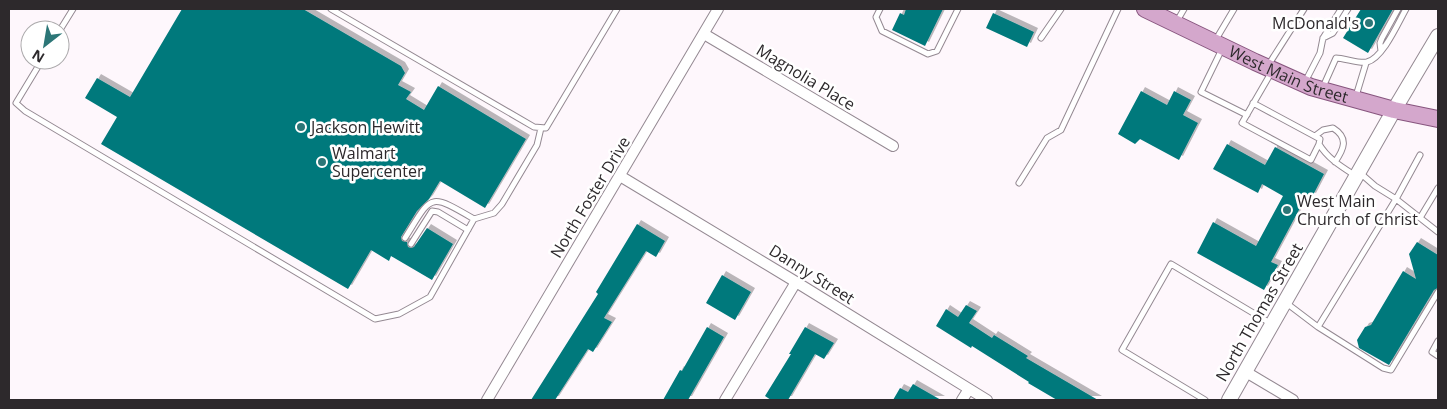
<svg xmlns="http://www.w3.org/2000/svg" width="1447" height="409" font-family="'Open Sans',sans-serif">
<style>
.building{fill:#06797b;filter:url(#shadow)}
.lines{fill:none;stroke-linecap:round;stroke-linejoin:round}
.lane-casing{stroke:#948992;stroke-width:7}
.street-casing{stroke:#948992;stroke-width:12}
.secondary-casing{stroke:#948992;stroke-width:16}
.primary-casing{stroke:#87557e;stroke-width:18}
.lane{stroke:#fff;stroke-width:5}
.street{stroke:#fff;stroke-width:10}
.secondary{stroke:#fff;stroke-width:14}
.primary{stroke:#d4a7cc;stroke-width:16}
.poi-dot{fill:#2c7677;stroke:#fff;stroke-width:2}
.labels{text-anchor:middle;stroke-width:5;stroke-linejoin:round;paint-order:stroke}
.poi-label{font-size:16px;fill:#2d292c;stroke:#fff;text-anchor:start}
.street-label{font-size:16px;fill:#2d292c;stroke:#fff}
</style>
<defs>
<filter id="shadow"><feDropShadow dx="4" dy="-4" stdDeviation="0" flood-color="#0004"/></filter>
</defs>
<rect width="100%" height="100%" fill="#fef7fc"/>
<path class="building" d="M182,9H303L401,66L405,73L398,85L411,92L406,99L424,110L438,86L526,139L485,208L440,181L429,199L417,211L401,237L402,241L407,242L408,247L411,248L414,247L427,228L453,244L432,280L391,256L389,261L371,250L348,289L101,144L117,117L85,98L97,78L130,97Z
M906,9H943L925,46L892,30L900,13L904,15Z
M1361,9H1393L1368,53L1343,38Z
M993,13L1034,32L1027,47L986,28Z
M1141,91L1167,105L1174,91L1191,100L1183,115L1198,123L1179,160L1140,139L1135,144L1118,134Z
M1227,144L1265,165L1275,147L1324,174L1312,197L1307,195L1271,262L1278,265L1264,290L1197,253L1213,222L1256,246L1283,196L1262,184L1258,193L1213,169Z
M637,224L665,241L656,257L646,251L604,318L612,322L593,352L588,349L555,400H531L598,294L596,292Z
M1417,242L1438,255V288L1434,290L1389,365L1359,348L1357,340L1365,327L1371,325L1403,271L1416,279L1409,254Z
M722,275L751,292L735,320L706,303Z
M966,305L977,311L969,323L992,338L994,335L1028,356L1026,358L1098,400H1057L1028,383L1029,382L972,346L971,348L936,326L946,309L958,317Z
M707,327L724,337L688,400H663L680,370L682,371Z
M805,327L834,343L824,359L815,354L788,400H771L765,396L791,354H789Z
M913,384L941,400H893L900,388L908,392Z"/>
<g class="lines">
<defs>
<path id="lane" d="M331,9L534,127L546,128L617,9
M880,9L876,17L882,31L928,54L937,51L958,9
M1177,21L1184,9
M60,30L73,9
M1041,38L1061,9
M1323,38L1333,33L1348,9
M1215,41L1234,9
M1222,49L1201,92L1247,115
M1381,51L1380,43L1382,38L1398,9
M42,60L16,103L25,111L375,319L399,314L430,297L474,219L494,213L502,204L537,145L541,128
M1269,64L1304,9
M1305,82L1320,53L1323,38L1341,9
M1323,87L1336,58C1344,58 1360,64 1367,62C1383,58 1398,23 1406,9
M1356,96L1366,63
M1253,103L1320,139L1319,144L1311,160L1242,123L1271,73
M1315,136L1323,130L1333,128C1349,138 1344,149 1335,162
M1319,144C1328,159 1342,167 1356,176
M1420,155L1396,199L1438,232
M1019,183L1047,138L1061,130L1118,9
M1420,218L1438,188
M405,238C432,195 428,192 474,219
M411,244L432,211L438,212L468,230
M1285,302L1318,327L1396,199L1375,186L1359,172
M1318,327L1383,368L1391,370L1438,292
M1438,341L1432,352L1438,356
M1205,400L1122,350L1171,264L1270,323"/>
<path id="street" d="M704,34L893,146
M620,176L796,282L987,400
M1246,372L1293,400
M487,400L718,9
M725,400L796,282
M962,400L969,389"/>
<path id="secondary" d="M1229,400L1394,110L1438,36"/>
<g id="primary">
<path id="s1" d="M1145,9L1255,62L1311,87L1394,110L1438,119"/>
</g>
</defs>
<use href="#lane" class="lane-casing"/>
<use href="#street" class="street-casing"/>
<use href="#secondary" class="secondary-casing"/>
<use href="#primary" class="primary-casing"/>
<use href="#lane" class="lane"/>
<use href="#street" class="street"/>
<use href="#secondary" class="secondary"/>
<use href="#primary" class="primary"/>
</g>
<g class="poi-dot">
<circle cx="1369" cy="23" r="5"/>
<circle cx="301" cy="127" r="5"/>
<circle cx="322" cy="162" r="5"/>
<circle cx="1287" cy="210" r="5"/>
</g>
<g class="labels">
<g class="poi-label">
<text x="1359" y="29" text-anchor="end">McDonald's</text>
<text x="311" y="133">Jackson Hewitt</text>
<text x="332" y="159">Walmart<tspan x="332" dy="18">Supercenter</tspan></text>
<text x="1297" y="207">West Main<tspan x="1297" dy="18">Church of Christ</tspan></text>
</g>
<g class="street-label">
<text dy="6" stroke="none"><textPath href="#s1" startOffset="158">West Main Street</textPath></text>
<text transform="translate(806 77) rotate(31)" y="6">Magnolia Place</text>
<text transform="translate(590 197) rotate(-59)" y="6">North Foster Drive</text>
<text transform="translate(812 274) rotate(32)" y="6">Danny Street</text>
<text transform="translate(1259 312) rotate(-60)" y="6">North Thomas Street</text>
</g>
</g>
<rect width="1447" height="409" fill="none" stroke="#2d292c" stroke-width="20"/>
<g transform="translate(45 45) rotate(211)"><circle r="24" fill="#ffffff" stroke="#aba9ab"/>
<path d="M0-4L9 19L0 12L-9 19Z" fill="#2c7677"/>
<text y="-8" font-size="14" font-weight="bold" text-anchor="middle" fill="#2d292c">N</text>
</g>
</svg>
